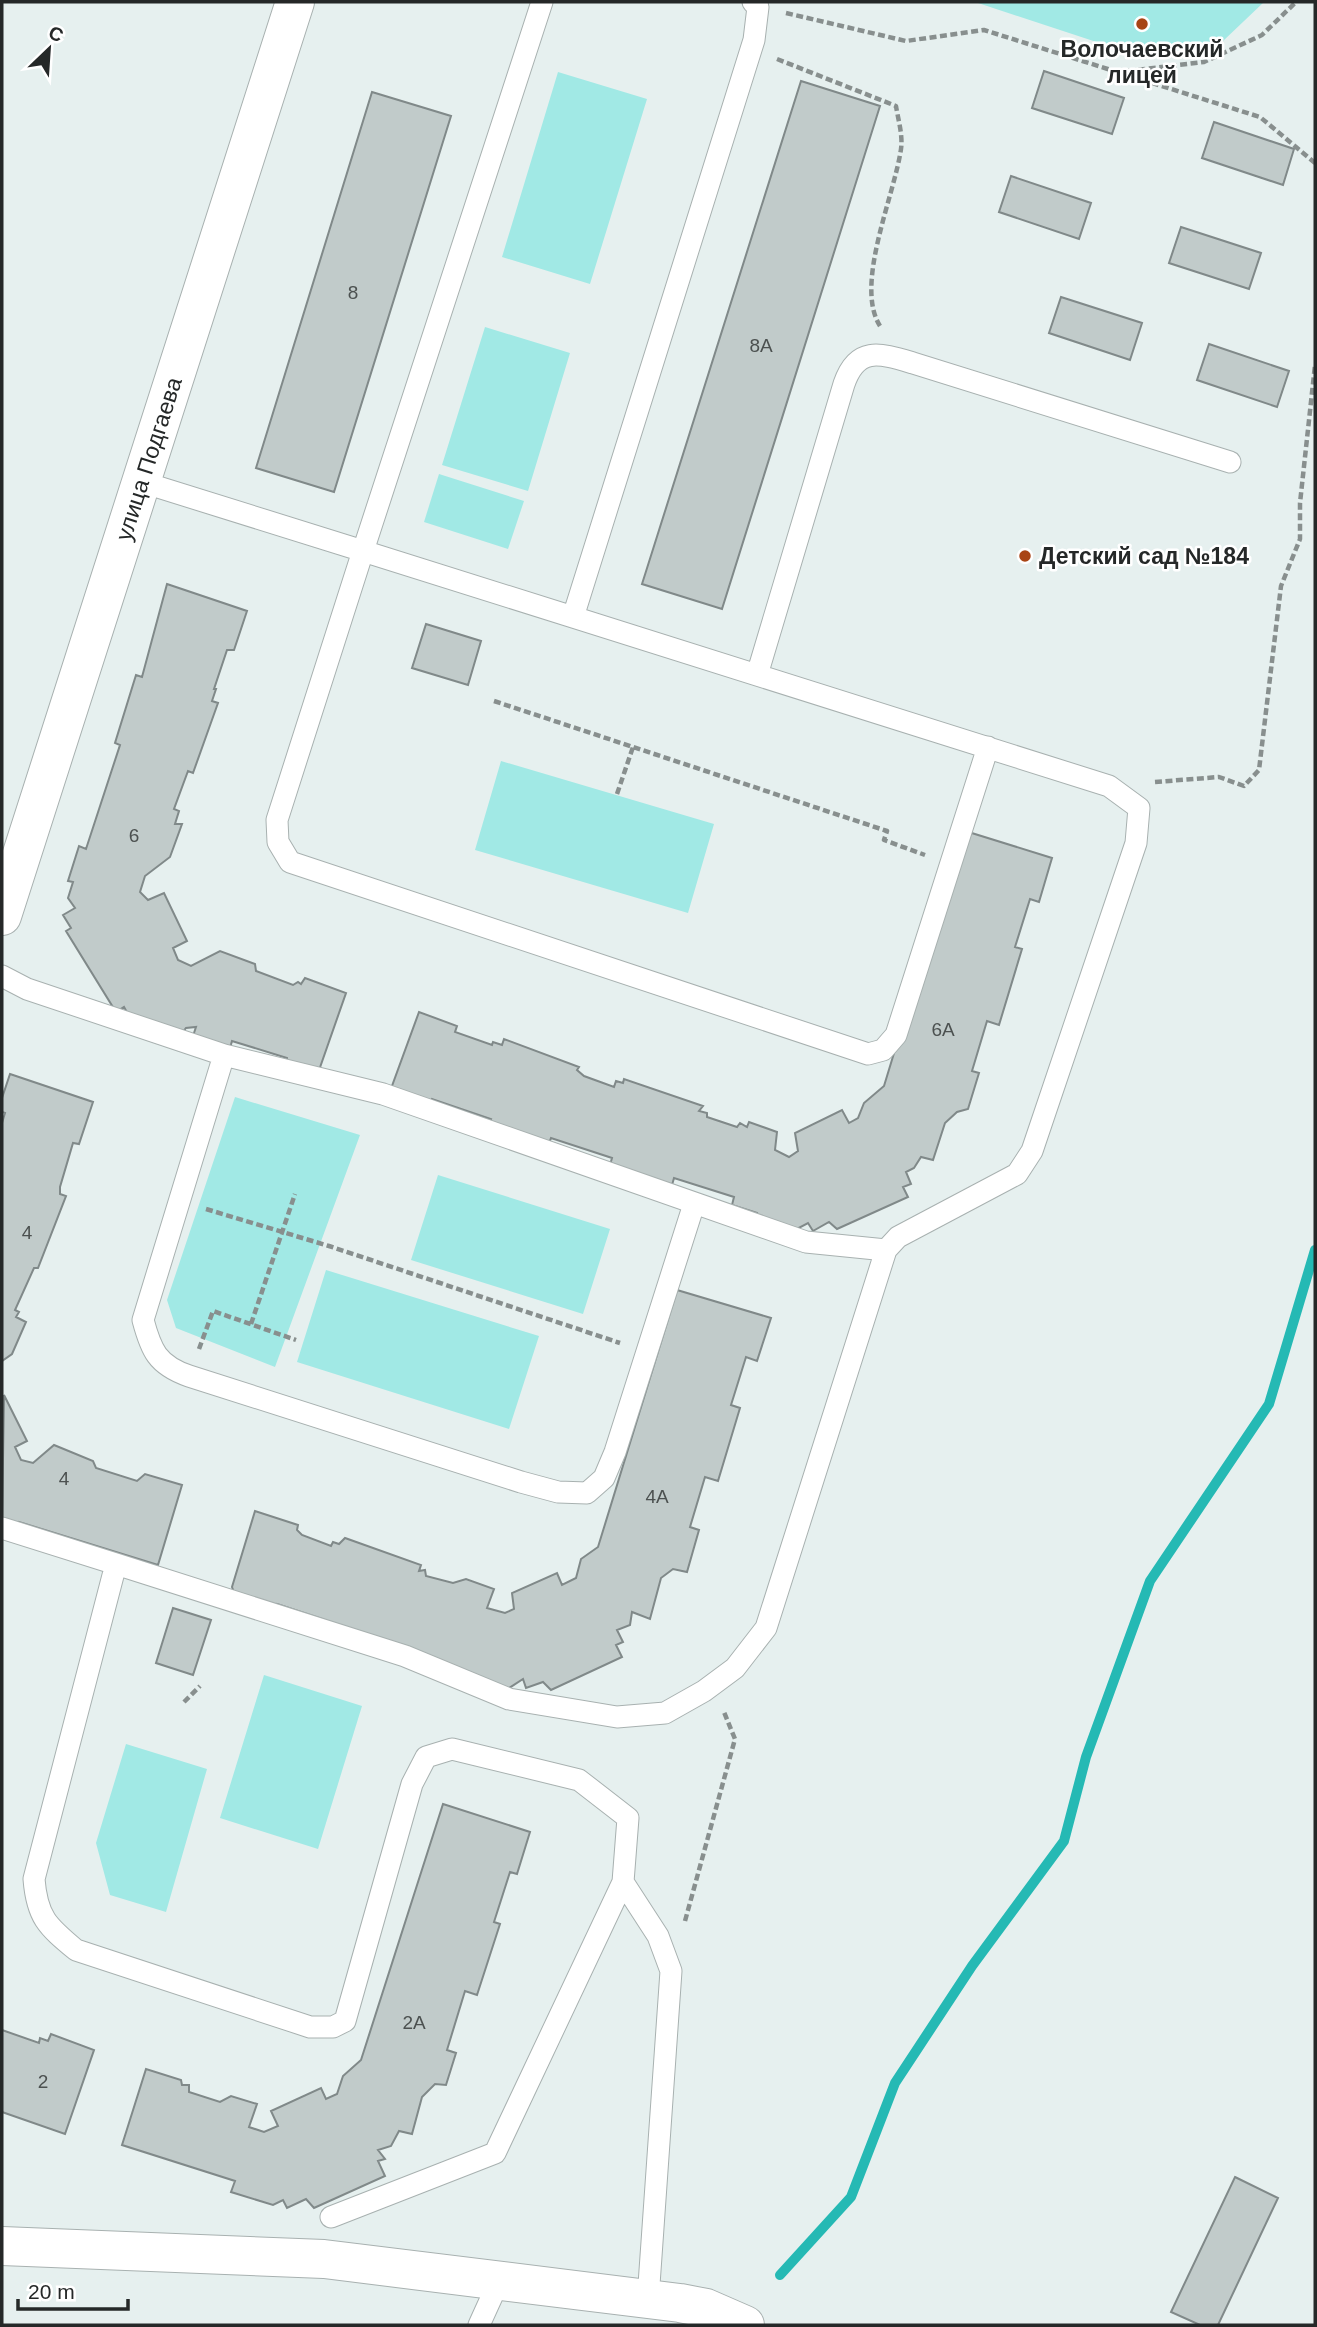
<svg xmlns="http://www.w3.org/2000/svg" width="1317" height="2327" font-family="Arial,sans-serif">
<style>
.green{fill:#a1e9e5}
.lines{fill:none;stroke-linecap:round;stroke-linejoin:round}
.stream{stroke:#25b9b4;stroke-width:10}
.building{fill:#c1cbca;stroke:#808989;stroke-width:2}
.service-casing{stroke:#a8b1b0;stroke-width:23}
.minor-casing{stroke:#a8b1b0;stroke-width:40}
.path{stroke:#888f8e;stroke-width:4.5;stroke-dasharray:7 3.5;stroke-linecap:butt}
.service{stroke:#fff;stroke-width:21}
.minor{stroke:#fff;stroke-width:38}
.poi-dot{fill:#a84414;stroke:#fff;stroke-width:2.5}
.labels{text-anchor:middle;stroke-width:5;stroke-linejoin:round;paint-order:stroke}
.number-label{font-size:19px;fill:#4c5150}
.poi-label{font-size:23px;font-weight:bold;fill:#252828;stroke:#fff}
.street-label{font-size:23px;fill:#252828;stroke:#fff}
</style>
<rect width="100%" height="100%" fill="#e6f0ef"/>
<path class="green" d="M975,2H1264L1223,41L1145,58Z
M558,72L647,99L590,284L502,257Z
M485,327L570,353L528,491L442,465Z
M439,474L524,501L508,549L424,522Z
M501,761L714,824L688,913L475,850Z
M235,1097L360,1135L275,1367L176,1328L167,1300Z
M438,1175L610,1229L583,1314L411,1260Z
M326,1270L539,1336L509,1429L297,1362Z
M264,1675L362,1706L318,1849L220,1818Z
M126,1744L207,1769L166,1912L110,1895L96,1843Z"/>
<g class="lines">
<path class="stream" d="M780,2275L851,2197L895,2083L972,1966L1064,1841L1086,1757L1150,1581L1269,1404L1315,1250"/>
</g>
<path class="building" d="M1044,71L1124,98L1112,134L1032,108Z
M801,81L880,106L722,609L642,584Z
M372,92L451,116L334,492L256,468Z
M1214,122L1294,149L1283,185L1202,158Z
M1011,176L1091,203L1079,239L999,212Z
M1181,227L1261,253L1249,289L1169,263Z
M1061,297L1142,323L1130,360L1049,333Z
M1209,344L1289,371L1277,407L1197,380Z
M167,584L247,611L234,650H227L214,689H216L212,701L218,703L193,773L188,771L174,809L179,811L175,824H182L170,857L145,876L140,892L148,900L164,893L187,941L173,948L178,960L191,966L220,951L255,964L256,971L293,985L298,982L301,984L305,978L346,993L317,1076L287,1066V1058L232,1041L230,1048L193,1036L196,1027L186,1028L179,1037L129,1016L124,1007L116,1012L66,931L71,928L63,915L75,908L68,898L73,882L68,881L79,846L86,849L120,745L115,743L136,675L142,677Z
M426,624L481,641L468,685L412,668Z
M962,830L1052,858L1039,902L1030,899L1015,947L1022,949L999,1025L987,1021L972,1071L979,1073L968,1109L957,1112L945,1123L933,1160L921,1157L914,1168L906,1172L911,1184L903,1187L908,1197L837,1229L829,1222L813,1231L808,1223L795,1230L755,1221L757,1213L732,1205L734,1197L674,1178L672,1185L610,1165L612,1158L551,1138L548,1146L488,1126L491,1119L432,1099L430,1106L396,1095L392,1086L419,1012L457,1026L455,1032L492,1045L493,1042L502,1045L504,1039L579,1067L577,1070L584,1076L614,1087L616,1081L623,1083L624,1079L703,1106L699,1111L707,1113V1117L737,1127L740,1123L747,1127L749,1122L777,1132L775,1150L789,1157L798,1151L795,1133L842,1110L849,1123L858,1118L864,1103L884,1086Z
M10,1074L93,1102L79,1144L73,1143L60,1187V1194L66,1196L38,1268H34L15,1310L19,1312L16,1317L26,1322L12,1354L2,1361V1123L5,1113L2,1112V1098Z
M677,1290L771,1318L757,1361L746,1357L731,1405L740,1408L718,1481L705,1477L690,1527L699,1530L687,1572L673,1569L661,1578L650,1619L632,1612L630,1625L617,1630L623,1642L616,1645L622,1657L551,1690L543,1682L526,1688L523,1679L503,1692L322,1619L277,1604L273,1609L235,1595L232,1587L255,1511L298,1525L297,1530L302,1535L331,1546L333,1542L339,1544L345,1538L421,1565L419,1571L425,1570L426,1576L453,1583L466,1579L494,1589L487,1608L505,1613L514,1609L512,1593L557,1573L562,1585L576,1578L581,1559L598,1547Z
M4,1395L27,1441L15,1447L21,1460L33,1463L54,1445L93,1461L96,1468L137,1481L145,1474L182,1485L158,1565L19,1522L17,1528L2,1523Z
M173,1608L211,1620L193,1675L156,1663Z
M443,1804L530,1832L517,1874L510,1872L494,1922L500,1924L477,1995L465,1991L447,2050L456,2053L446,2085L435,2084L422,2097L412,2134L399,2131L391,2146L378,2150L385,2159L378,2161L385,2176L314,2208L306,2199L287,2208L283,2200L273,2205L231,2192L235,2181L122,2145L146,2069L181,2080L182,2085H189V2092L220,2102L231,2096L257,2104L249,2127L264,2132L278,2126L271,2111L321,2088L326,2099L337,2094L343,2076L361,2060Z
M2,2030L39,2043L40,2038L48,2041L51,2034L94,2050L65,2134L2,2112Z
M1235,2177L1278,2198L1218,2325H1200L1171,2312Z"/>
<g class="lines">
<defs>
<path id="service" d="M542,2L363,551L573,617L754,40L758,7L753,2
M142,482L363,551L277,820L278,842L290,862L868,1054L883,1050L896,1035L988,747
M757,675L844,384C857,346 879,353 913,363L1230,462
M2,976L27,989L224,1055L143,1320C151,1350 157,1365 189,1376L521,1482L558,1492L587,1493L604,1478L615,1452L694,1204
M224,1055L383,1094L806,1242L886,1250L898,1237L1017,1174L1032,1151L1136,843L1139,808L1109,786L573,617
M2,1528L116,1564L34,1879C37,1917 47,1926 76,1950L310,2027H333L345,2021L412,1784L426,1757L452,1749L579,1780L628,1818L623,1882L658,1936L671,1971L648,2299
M116,1564L405,1656L509,1699L617,1717L665,1713L704,1691L735,1668L766,1628L886,1250
M331,2217L495,2153L623,1882
M479,2325L499,2281"/>
<g id="minor">
<path id="s1" d="M2,916L295,2"/>
<path d="M2,2246L324,2259L680,2303L706,2308L745,2325"/>
</g>
</defs>
<use href="#service" class="service-casing"/>
<use href="#minor" class="minor-casing"/>
<path class="path" d="M786,13L906,41L984,30L1260,117L1315,163
M777,59L896,106C898,119 903,135 901,149C894,197 854,285 880,326
M1128,71L1204,62L1262,35L1296,2
M494,701L887,831L884,840L925,855
M1155,782L1219,777L1244,786L1259,770L1281,586L1300,539V503L1315,365
M617,794L633,747
M206,1209L329,1246L620,1343
M251,1324L295,1194
M199,1349L213,1311L296,1340
M184,1702L200,1686
M685,1921L735,1739L724,1712"/>
<use href="#service" class="service"/>
<use href="#minor" class="minor"/>
</g>
<g class="poi-dot">
<circle cx="1142" cy="24" r="7"/>
<circle cx="1025" cy="556" r="7"/>
</g>
<g class="labels">
<g class="number-label">
<text x="353" y="299">8</text>
<text x="761" y="352">8А</text>
<text x="134" y="842">6</text>
<text x="943" y="1036">6А</text>
<text x="27" y="1239">4</text>
<text x="64" y="1485">4</text>
<text x="657" y="1503">4А</text>
<text x="414" y="2029">2А</text>
<text x="43" y="2088">2</text>
</g>
<g class="poi-label">
<text x="1142" y="57">Волочаевский<tspan x="1142" dy="26">лицей</tspan></text>
<text x="1039" y="564" text-anchor="start">Детский сад №184</text>
</g>
<g class="street-label">
<text dy="8" stroke="none"><textPath href="#s1" startOffset="480">улица Подгаева</textPath></text>
</g>
</g>
<rect width="1317" height="2327" fill="none" stroke="#252828" stroke-width="7"/>
<g transform="translate(49 49) rotate(25)" stroke="#ffffff" stroke-width="5" paint-order="stroke">
<path d="M0-5L12 26L0 18L-12 26Z" fill="#252828"/>
<text y="-10" font-size="19" font-weight="bold" text-anchor="middle" fill="#252828">С</text>
</g>
<path d="M18 2299v10h110v-10" fill="none" stroke="#252828" stroke-width="3.5"/>
<text x="28" y="2299" font-size="21" fill="#252828" stroke="#ffffff" stroke-width="5" paint-order="stroke">20 m</text>
</svg>
